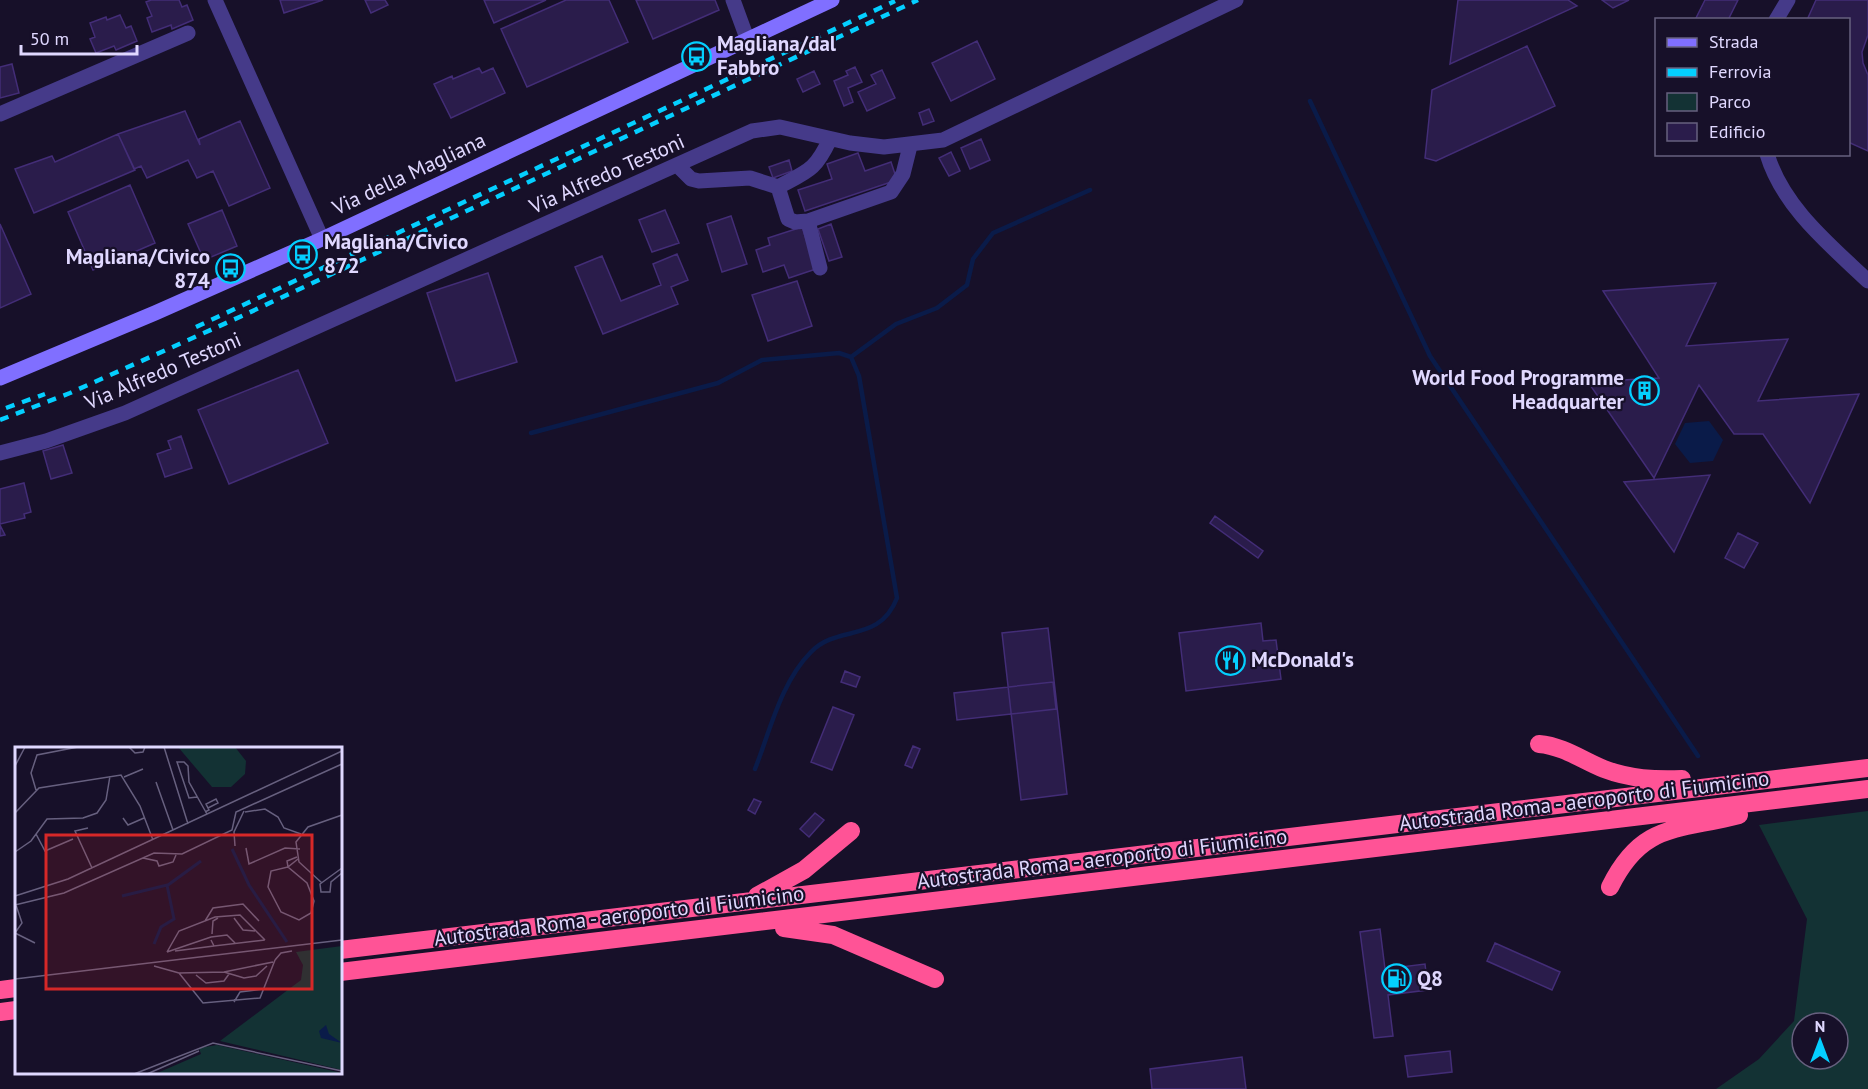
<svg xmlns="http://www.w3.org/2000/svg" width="1868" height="1089" font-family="'PT Sans',sans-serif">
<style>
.green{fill:#133234;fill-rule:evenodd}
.water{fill:#0a1b49}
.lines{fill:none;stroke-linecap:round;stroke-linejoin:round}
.stream{stroke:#0a1b49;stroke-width:4.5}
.building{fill:#2a1c4b;stroke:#432d77;stroke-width:1.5}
.street{stroke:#453a89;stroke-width:15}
.secondary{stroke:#806fff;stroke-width:15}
.highway{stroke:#ff5396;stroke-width:18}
.rail{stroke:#04cfff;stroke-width:4.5;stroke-dasharray:9 8;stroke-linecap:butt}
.labels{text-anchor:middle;stroke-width:4.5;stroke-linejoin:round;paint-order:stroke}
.poi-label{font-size:21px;font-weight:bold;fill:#e0d8ff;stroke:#171029;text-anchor:start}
.street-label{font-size:21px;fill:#e0d8ff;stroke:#171029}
.inset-river{fill:none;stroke:#0a1b49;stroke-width:3}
.inset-road{fill:none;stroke:#67607f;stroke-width:1.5}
.view{fill:#d62828;fill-opacity:0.15;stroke:#d62828;stroke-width:3}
.inset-edge{fill:none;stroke:#e0d8ff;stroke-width:3}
</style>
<rect width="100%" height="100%" fill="#171029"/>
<path class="green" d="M1868,811V1089H1716L1759,1059L1794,1021L1807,919L1759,825ZM1802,1023H1838V1059H1802Z"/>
<path class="water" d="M1709,421L1723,440L1713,461L1690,463L1675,444L1685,423Z"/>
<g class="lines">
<path class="stream" d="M1310,101L1430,356L1698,756
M851,357L896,324L937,308L967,285L973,259L993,233L1090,190
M531,433L718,383L762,360L839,353L851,357L859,376L897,598C879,644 838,624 811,652C781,682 770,731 755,769"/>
</g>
<path class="building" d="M151,0H179L182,7L187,5L193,20L172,29L171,25L152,32L147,18L152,16L146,2Z
M280,0H323L284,13Z
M365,0H385L388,5L371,13Z
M484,0H546L494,23Z
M566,0H609L628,42L527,87L501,29Z
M636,0H715L719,10L653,39Z
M1458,0H1568L1577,6L1450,64Z
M1602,0H1629L1613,8Z
M1705,0H1738L1728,20H1695Z
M1816,0H1868V35L1862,52L1863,63L1868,75V151L1848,142V20H1807Z
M120,15L126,28L131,26L137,41L116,50L114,46L96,53L90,39L95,37L90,23L106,17L107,20Z
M977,41L995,79L951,101L932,63Z
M1527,46L1555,106L1436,161L1425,158L1432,90Z
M12,64L19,93L0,98V67Z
M855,67L862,82L848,88L853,102L844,106L834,81L848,75L846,71Z
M479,68L482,73L493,68L505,93L451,118L434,84L452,76L453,79Z
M882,70L895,98L867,111L858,92L876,84L871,75Z
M814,71L820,84L803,92L797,79Z
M929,109L934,121L923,125L919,113Z
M185,111L200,145L199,139L240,121L270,188L229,206L213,171L197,178L188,160L147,178L141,166L134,169L118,134Z
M118,134L135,170L34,213L15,169L52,156L55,162Z
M981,139L990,160L970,169L961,148Z
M951,152L960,171L949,176L939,158Z
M858,153L865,171L891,162L897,180L805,211L798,190L832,179L827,164Z
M789,160L792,171L773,178L769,167Z
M130,185L155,243L93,270L68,212Z
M222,210L237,246L204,260L188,224Z
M665,210L679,243L652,252L639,220Z
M731,216L747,264L722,272L707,224Z
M0,224L31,294L0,308Z
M831,224L842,257L829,261L818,229Z
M802,227L816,269L789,278L784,265L763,272L756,250L770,245L768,238Z
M677,254L688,280L671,287L678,304L603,334L575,267L602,256L621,301L661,285L653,264Z
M488,273L517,362L456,381L427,293Z
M797,281L812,326L768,341L752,295Z
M1716,283L1686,346L1788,339L1758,401L1859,394L1810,503L1763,434H1734L1699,385L1654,478L1588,382L1659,378L1603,291Z
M298,370L328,443L229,484L198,410Z
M181,436L192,468L165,477L157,454L171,449L168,441Z
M63,445L72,473L51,479L43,451Z
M1710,475L1674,552L1624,482Z
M24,483L31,512L24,514L25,518L0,524V489Z
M1215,516L1263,551L1258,558L1210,523Z
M0,525L5,535L0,536Z
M1738,533L1758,543L1744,568L1725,558Z
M1261,623L1263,641L1276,640L1281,679L1186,691L1179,633Z
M1048,628L1067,794L1021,800L1002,633Z
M845,671L860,677L856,687L841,682Z
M1053,682L1056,709L957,720L954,693Z
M833,707L854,715L832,770L811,762Z
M913,746L920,749L912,768L905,765Z
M754,799L761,802L755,814L748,810Z
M815,813L824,820L809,837L800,829Z
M1380,929L1385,969L1425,964L1428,990L1388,995L1393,1036L1374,1038L1360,932Z
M1495,943L1560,972L1552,990L1487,961Z
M1450,1051L1452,1072L1408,1077L1405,1056Z
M1242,1057L1246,1089H1152L1150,1069Z"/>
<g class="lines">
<path class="street" d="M215,0L322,239
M733,0L748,41
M1776,20L1788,0
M0,114L188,33
M1767,154C1783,207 1829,244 1868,281
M677,165L691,179L699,181L750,178L778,187L788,219L795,222L808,221L891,192L903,174L910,146
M778,187C808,171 815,171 830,139
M808,221L820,268
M0,453L46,441L125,413L752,131L780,127L850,143L884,147L943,140L1236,0"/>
<path class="secondary" d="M0,378L155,313L322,239L832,0"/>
<path class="highway" d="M1539,744C1563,746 1582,760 1604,769C1630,779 1655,780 1682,779
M1610,887C1642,822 1678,831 1739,815
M757,896L804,870L851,831
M784,928L833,935L935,979
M340,950L1868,768
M340,972L1868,789
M0,990L16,988
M0,1012L16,1010"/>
<path class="rail" d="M196,327L895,1
M6,408L45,394
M0,420L70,393L244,315L918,0"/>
</g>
<defs>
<symbol id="bus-ring" viewBox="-11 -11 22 22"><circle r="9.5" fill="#171029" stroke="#04cfff" stroke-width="1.5"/><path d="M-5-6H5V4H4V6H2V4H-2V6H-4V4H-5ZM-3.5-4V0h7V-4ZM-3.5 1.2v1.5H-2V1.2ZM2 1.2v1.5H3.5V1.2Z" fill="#04cfff"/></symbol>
<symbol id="building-ring" viewBox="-11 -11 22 22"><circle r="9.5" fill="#171029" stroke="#04cfff" stroke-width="1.5"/><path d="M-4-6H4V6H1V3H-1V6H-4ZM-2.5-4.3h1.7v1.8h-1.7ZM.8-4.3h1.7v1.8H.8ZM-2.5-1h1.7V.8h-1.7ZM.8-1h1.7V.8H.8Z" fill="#04cfff"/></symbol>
<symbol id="restaurant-ring" viewBox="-11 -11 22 22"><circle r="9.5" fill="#171029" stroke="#04cfff" stroke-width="1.5"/><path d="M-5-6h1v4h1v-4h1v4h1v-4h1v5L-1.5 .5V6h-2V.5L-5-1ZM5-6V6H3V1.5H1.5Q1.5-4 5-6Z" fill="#04cfff"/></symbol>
<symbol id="fuel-ring" viewBox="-11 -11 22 22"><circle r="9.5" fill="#171029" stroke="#04cfff" stroke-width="1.5"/><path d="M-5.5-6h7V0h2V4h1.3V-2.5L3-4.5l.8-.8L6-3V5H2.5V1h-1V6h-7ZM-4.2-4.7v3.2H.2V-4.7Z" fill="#04cfff"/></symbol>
</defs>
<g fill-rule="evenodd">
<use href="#bus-ring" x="680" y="40" width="33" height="33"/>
<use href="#bus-ring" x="286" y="238" width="33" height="33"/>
<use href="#bus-ring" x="214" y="252" width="33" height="33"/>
<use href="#building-ring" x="1628" y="374" width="33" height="33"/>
<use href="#restaurant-ring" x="1214" y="644" width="33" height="33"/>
<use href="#fuel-ring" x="1380" y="962" width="33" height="33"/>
</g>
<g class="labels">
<g class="poi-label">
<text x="717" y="51">Magliana/dal<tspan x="717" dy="24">Fabbro</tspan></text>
<text x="324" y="249">Magliana/Civico<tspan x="324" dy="24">872</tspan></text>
<text x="210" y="264" text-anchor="end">Magliana/Civico<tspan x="210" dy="24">874</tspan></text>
<text x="1624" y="385" text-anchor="end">World Food Programme<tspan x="1624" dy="24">Headquarter</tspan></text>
<text x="1251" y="667">McDonald's</text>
<text x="1417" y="986">Q8</text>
</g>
<g class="street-label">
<text transform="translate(409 174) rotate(-25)" y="7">Via della Magliana</text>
<text transform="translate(607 174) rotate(-24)" y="7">Via Alfredo Testoni</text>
<text transform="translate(163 371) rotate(-23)" y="7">Via Alfredo Testoni</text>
<text transform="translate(1584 801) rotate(-7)" y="7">Autostrada Roma - aeroporto di Fiumicino</text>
<text transform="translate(1102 859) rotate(-7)" y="7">Autostrada Roma - aeroporto di Fiumicino</text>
<text transform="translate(619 916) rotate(-7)" y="7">Autostrada Roma - aeroporto di Fiumicino</text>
</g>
</g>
<g transform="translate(15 747)">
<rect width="327" height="327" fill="#171029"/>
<path d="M163,0H220L231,14L230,27L216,40H197ZM327,199V323L205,294L286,233L288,218L281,205ZM202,298L327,326V327H140L186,307L184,301Z" fill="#133234"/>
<path d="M311,278L314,287L327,296L306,291L304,284Z" fill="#0a1b49"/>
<path class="inset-river" d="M217,102L234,138L272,195M153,138L186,114M107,149L152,138L159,172L146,180L139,197"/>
<path class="inset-road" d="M114,0L120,6L128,5L130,0M149,0L173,77M0,19L10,0M109,30L128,22M141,35L158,83M21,43L16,26L22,8L63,0M182,50L174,51L162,15H169L173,19L174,35L188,60L192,67M190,65L194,63L191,57L201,52L203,56L193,61M230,65L250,62L263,70L269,81L286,87M0,66L24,41L106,28L125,59L138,93M108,71L113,78L129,71M73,81L60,84L77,121M21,87L30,104L58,92M220,99L219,85L229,64M231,101L234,117L270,101L285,102M0,105L16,94L32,72L68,71L82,66L91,53L95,29M282,110L272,114L273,120L256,124L253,140L266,165L284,173L296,166L299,154L292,136L273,120L283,112M128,111L142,114L144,119L158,115L161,108M327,121L305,137L306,145H315L316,135L327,126M307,136L284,115L281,95L293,80L327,68M0,149L53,132L327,4M0,158L49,146L139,106L167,107L217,83L221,65L327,17M219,171L228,183L240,184M190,174L198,161L228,157L244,174M0,186L7,176L1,158M0,186L20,196M197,187L198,174L203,171M196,193L199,199L250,193M160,204L199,199M152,205L164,184L200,170L225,168L250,193M152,205L196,190L212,188L220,196M260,213L266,206L277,204M139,219L164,226M209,225L229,231L241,229L252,219M164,226L188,256L245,251L260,213M164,226L209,225L258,215M181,228L191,236L209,234L214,227M0,232L327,193M219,255L225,245L248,242M119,327L198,296L327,324M132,327L184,304"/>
<path class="view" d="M31,88H297V242H31Z"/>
<rect width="327" height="327" class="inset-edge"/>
</g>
<rect x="1655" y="18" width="195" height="138" fill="#171029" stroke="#67607f" stroke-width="1.5"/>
<rect x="1667" y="38" width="30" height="9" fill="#806fff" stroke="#67607f" stroke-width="1.5"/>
<text x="1709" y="48" font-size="18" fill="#e0d8ff">Strada</text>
<rect x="1667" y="68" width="30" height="9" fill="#04cfff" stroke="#67607f" stroke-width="1.5"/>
<text x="1709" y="78" font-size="18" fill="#e0d8ff">Ferrovia</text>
<rect x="1667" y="93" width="30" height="18" fill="#133234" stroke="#67607f" stroke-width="1.5"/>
<text x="1709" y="108" font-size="18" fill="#e0d8ff">Parco</text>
<rect x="1667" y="123" width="30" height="18" fill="#2a1c4b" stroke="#67607f" stroke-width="1.5"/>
<text x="1709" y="138" font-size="18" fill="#e0d8ff">Edificio</text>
<g transform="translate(1820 1041)"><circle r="28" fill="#171029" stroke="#67607f" stroke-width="1.5"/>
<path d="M0-4.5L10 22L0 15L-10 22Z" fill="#04cfff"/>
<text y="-9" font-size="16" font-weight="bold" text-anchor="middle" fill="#e0d8ff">N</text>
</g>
<path d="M21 45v9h116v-9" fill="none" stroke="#e0d8ff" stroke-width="3"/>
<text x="30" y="45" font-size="18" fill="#e0d8ff" stroke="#171029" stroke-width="4.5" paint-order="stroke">50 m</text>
</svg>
